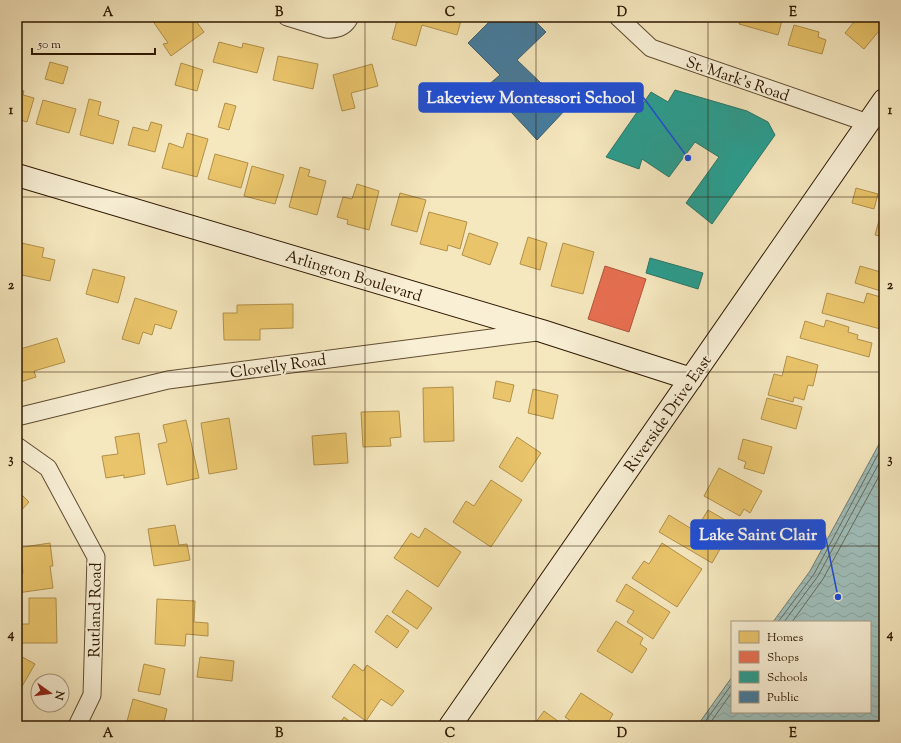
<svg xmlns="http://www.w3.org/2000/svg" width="901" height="743" font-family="'Sorts Mill Goudy',serif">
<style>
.water{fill:url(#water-waves);stroke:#727c70}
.homes{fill:#e9c46a;stroke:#b1904a}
.shops{fill:#e76f51;stroke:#b05539}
.schools{fill:#2a9d8f;stroke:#2b7564}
.public{fill:#457b9d;stroke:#3e5d6e}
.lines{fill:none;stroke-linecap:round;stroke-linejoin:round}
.shore{stroke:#666b5e;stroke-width:1}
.street-casing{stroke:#604c30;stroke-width:19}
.secondary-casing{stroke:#2e1801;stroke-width:24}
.street{stroke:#f8efd5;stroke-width:17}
.secondary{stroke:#f8efd5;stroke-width:22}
.grid{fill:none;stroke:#2e1801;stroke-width:1;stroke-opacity:0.55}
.labels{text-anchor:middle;stroke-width:4;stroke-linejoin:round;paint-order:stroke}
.street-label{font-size:16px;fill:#2e1801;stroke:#f8efd5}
.leader{fill:none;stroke:#1d4ed8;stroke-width:1.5}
.callout-dot{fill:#1d4ed8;stroke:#f8efd5;stroke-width:1.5}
.callout{fill:#1d4ed8;stroke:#1d4ed8;stroke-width:1.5}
.callout-label{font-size:17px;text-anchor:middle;font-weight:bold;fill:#fff}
.neatline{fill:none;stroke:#2e1801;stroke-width:1.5}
.grid-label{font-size:13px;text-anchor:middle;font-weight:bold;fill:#2e1801}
</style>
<defs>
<pattern id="water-waves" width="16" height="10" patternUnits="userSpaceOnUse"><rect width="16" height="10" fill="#9fbeba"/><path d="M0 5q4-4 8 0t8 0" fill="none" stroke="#89a39e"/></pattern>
</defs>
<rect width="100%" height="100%" fill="#f5e7be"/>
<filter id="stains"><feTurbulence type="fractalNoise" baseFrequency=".005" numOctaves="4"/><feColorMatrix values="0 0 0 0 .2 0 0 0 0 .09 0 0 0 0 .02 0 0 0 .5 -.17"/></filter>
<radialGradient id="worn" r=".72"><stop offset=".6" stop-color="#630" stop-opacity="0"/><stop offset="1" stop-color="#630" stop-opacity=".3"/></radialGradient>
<path class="water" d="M884,435V726H697L732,677V712H870V622H773L810,571Z"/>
<path class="homes" d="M150,17H193L204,32L171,56L163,44L168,43Z
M398,17H462L457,35L422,25L416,46L392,39Z
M741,17H783L778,35L739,24Z
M858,17L884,18V25L864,49L845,33Z
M794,25L819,32L818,37L826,40L822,54L788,45Z
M219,42L242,48L243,43L264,48L257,73L213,62Z
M278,56L318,64L313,89L273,80Z
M50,62L68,67L63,84L45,79Z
M181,63L203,70L197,91L175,85Z
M372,64L378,86L351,93L355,108L342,111L333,75Z
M17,89L24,91L23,95L34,98L27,122L17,119Z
M89,99L101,102L98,115L119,121L113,144L80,135Z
M43,100L76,109L69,133L36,124Z
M225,103L236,106L229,130L218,127Z
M151,122L162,125L155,152L128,145L133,127L148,131Z
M187,133L208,139L197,177L162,168L169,143L183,148Z
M215,154L248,163L241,188L208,179Z
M252,166L284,175L275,204L244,196Z
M300,167L310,170L308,176L326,181L317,215L289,207Z
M357,184L379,191L369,230L347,224L348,220L337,217L343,197L352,199Z
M856,188L878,194L874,209L852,203Z
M400,193L426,200L417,232L391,225Z
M429,212L467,222L460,249L448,245L447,251L420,244Z
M880,217L884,218V237L875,235Z
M469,233L498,243L490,265L462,255Z
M528,237L547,243L540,270L520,264Z
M17,242L44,248L42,257L55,260L50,281L17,274Z
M563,243L594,252L583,294L551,286Z
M860,266L884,273V292L855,283Z
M93,269L125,277L118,303L86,294Z
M827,293L864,303L867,293L884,298V330L822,313Z
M135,298L177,311L171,329L155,324L152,335L143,332L139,344L122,339Z
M293,304V328L260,329V340H224L223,313H237V305Z
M826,320L849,327L848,332L858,335L857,339L872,343L869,357L800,338L805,321L824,327Z
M57,338L65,362L34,371L36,377L17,383V350Z
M787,356L818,365L813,386L808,385L804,400L794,397L793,402L768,395L774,374L782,376Z
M496,381L514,385L510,402L493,398Z
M453,387L454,441L424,442L423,388Z
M533,389L558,395L553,419L528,413Z
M767,398L802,407L796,429L761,419Z
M399,411L401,437L390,438L391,446L363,447L361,412Z
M229,418L237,469L209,474L201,423Z
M186,420L199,478L167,485L158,444L167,442L163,425Z
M139,433L145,474L124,478V475L106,478L102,456L118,454L115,437Z
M346,433L348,463L314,465L312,436Z
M517,437L541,453L522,482L499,467Z
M743,439L772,447L764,474L744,468L746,462L738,459Z
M719,468L762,491L750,513L744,509L740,516L704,496Z
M491,480L522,500L491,547L453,522L466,501L474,506Z
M17,490L29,502L17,515Z
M708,510L734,525L712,563L659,532L669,515L695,531Z
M175,525L179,545L187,544L190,560L154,566L148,529Z
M425,528L461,552L438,587L394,558L411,533L419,538Z
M50,543L53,566H50L53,588L17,593V574L23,573L22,564L17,565V548Z
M662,543L702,569L677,607L632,578L644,561L649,564Z
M626,584L670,612L653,639L627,622L634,611L616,601Z
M407,590L432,608L417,629L392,612Z
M29,598H56L57,643H21V624H29Z
M157,599L195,601L194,622L208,623V636L186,634L185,646L155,644Z
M387,615L409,631L397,648L375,632Z
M616,621L643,638L640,644L647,649L632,673L597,651Z
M17,654L35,664L17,695Z
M200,657L234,661L232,681L197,677Z
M144,664L165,669L160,695L138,691Z
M354,664L363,671L367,665L404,691L392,706L381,699L366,721L332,697Z
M581,693L613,714L606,726L599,721L596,726H578L565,717Z
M133,699L167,709L163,726L126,725Z
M544,711L565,726H533Z
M344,717L356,726H338Z"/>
<path class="shops" d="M605,266L646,279L629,332L588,319Z"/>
<path class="schools" d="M675,90L747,111L768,122L775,135L712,224L686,203L719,157L695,142L669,177L642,159L639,169L606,157L651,92L668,102Z
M650,258L703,273L698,289L646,273Z"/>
<path class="public" d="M494,17H531L546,32L517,60L567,108L537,140L487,86L500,75L468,43Z"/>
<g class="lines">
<path class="shore" d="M778,622L814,574L884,443
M784,622L818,576L884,454
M792,622L823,579L884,467
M702,726L732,684
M708,726L732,692"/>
<defs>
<path id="street" d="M287,17L326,29C337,30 345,27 350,17
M618,17L651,48L868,123
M17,417L168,380L537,332
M17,446L48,468L96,557L92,695L77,726"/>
<path id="secondary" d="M17,175L542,331L691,379
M450,726L884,100"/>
</defs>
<use href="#street" class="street-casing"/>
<use href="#secondary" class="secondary-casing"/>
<use href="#street" class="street"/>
<use href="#secondary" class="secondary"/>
</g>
<path class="grid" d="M193,17V726M365,17V726M536,17V726M708,17V726M17,197H884M17,372H884M17,546H884"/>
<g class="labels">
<g class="street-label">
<text transform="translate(738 78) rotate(19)" y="6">St. Mark's Road</text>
<text transform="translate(354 275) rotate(17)" y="6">Arlington Boulevard</text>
<text transform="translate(278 365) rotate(-8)" y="6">Clovelly Road</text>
<text transform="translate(667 413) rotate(-55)" y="6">Riverside Drive East</text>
<text transform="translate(94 610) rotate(-89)" y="6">Rutland Road</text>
</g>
</g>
<path class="leader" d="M688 158L643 97M838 597L825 534"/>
<g class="callout-dot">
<circle cx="688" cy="158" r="4"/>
<circle cx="838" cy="597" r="4"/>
</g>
<g class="callout">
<rect x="419" y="83" width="224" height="29" rx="4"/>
<rect x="691" y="520" width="134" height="29" rx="4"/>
</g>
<g class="callout-label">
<text x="531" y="103">Lakeview Montessori School</text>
<text x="758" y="540">Lake Saint Clair</text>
</g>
<rect width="901" height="743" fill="none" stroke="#f5e7be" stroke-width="44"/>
<rect x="731" y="621" width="140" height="92" fill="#f8efd5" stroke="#a79980"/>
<rect x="739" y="631" width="20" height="12" fill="#e9c46a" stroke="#a79980"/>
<text x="767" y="641" font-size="12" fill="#2e1801">Homes</text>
<rect x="739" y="651" width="20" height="12" fill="#e76f51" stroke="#a79980"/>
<text x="767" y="661" font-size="12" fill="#2e1801">Shops</text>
<rect x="739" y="671" width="20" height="12" fill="#2a9d8f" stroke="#a79980"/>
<text x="767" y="681" font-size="12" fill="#2e1801">Schools</text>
<rect x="739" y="691" width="20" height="12" fill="#457b9d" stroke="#a79980"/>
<text x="767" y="701" font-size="12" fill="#2e1801">Public</text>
<g transform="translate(50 693) rotate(104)"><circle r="19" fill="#f8efd5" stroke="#a79980"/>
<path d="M0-3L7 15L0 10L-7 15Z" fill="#8f2418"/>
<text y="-6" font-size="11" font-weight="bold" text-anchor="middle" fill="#2e1801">N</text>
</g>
<path d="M32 48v6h123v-6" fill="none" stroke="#2e1801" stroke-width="2"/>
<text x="38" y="48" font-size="12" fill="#2e1801" stroke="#f8efd5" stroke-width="3" paint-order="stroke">50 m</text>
<rect x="22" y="22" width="857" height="699" class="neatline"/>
<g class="grid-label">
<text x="108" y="16">A</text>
<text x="279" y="16">B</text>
<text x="450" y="16">C</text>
<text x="622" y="16">D</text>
<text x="793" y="16">E</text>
<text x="11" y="114">1</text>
<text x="890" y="114">1</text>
<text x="11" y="289">2</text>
<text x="890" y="289">2</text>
<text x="11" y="463">3</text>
<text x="890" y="463">3</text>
<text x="11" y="638">4</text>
<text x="890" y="638">4</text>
<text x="108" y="737">A</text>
<text x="279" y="737">B</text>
<text x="450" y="737">C</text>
<text x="622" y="737">D</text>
<text x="793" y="737">E</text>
</g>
<rect width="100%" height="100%" filter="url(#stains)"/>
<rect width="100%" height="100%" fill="url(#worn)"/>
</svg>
